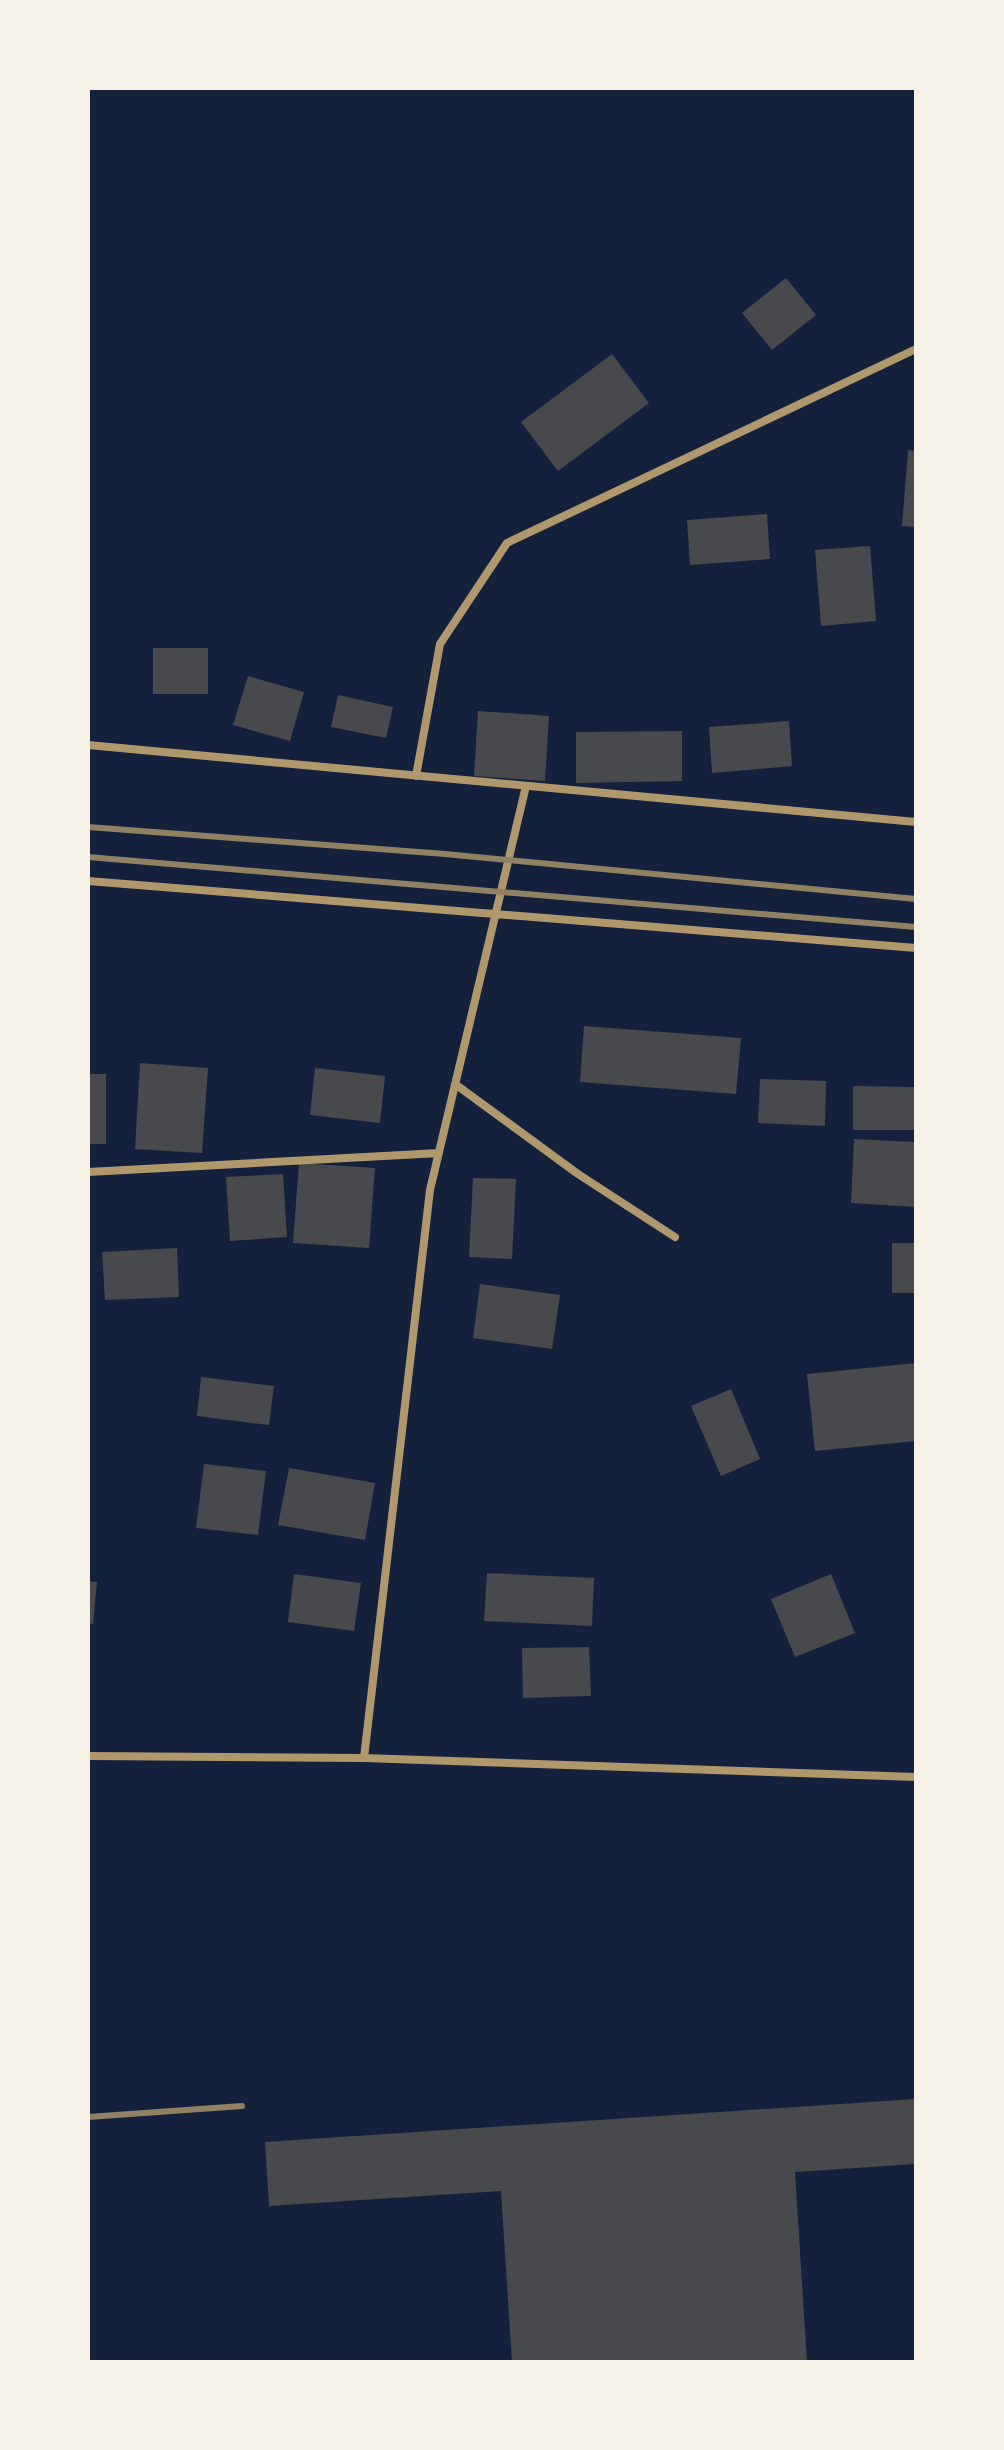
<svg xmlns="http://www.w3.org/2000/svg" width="1004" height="2450" font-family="Roboto,sans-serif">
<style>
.building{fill:#48494c}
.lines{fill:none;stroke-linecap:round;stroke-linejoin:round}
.minor{stroke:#b1986c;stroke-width:8}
.rail{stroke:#918062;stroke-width:6}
</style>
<rect width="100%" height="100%" fill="#14213d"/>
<path class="building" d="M786,278L816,315L772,350L742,313Z
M612,354L649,403L558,471L521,422Z
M908,450L916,451V527L902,526Z
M767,514L770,559L690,565L687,520Z
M870,546L876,621L821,626L815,550Z
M153,648H208V694H153Z
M248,676L304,692L290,741L233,725Z
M338,695L393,707L386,738L331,727Z
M478,711L549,716L545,781L474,776Z
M789,721L792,766L712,773L709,727Z
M682,731V781L576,783V732Z
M584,1026L741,1038L736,1094L580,1082Z
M140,1063L208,1068L202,1153L135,1149Z
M315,1068L385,1076L380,1123L310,1115Z
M88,1074H106V1144H88Z
M760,1079L826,1081L825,1126L758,1123Z
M853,1086L915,1087V1130H853Z
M854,1139L916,1142V1207L851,1203Z
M299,1163L375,1168L369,1248L293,1243Z
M283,1174L287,1237L230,1241L226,1177Z
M473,1178L516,1179L512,1259L469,1257Z
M892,1243H916V1293H892Z
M177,1248L179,1297L105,1300L102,1252Z
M480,1284L560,1295L552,1349L473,1338Z
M916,1363V1441L815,1451L807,1374Z
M201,1377L274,1386L269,1425L197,1416Z
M731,1389L760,1459L721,1476L691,1406Z
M204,1464L266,1471L258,1535L196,1528Z
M289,1468L375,1483L365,1540L278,1525Z
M487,1573L594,1578L592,1626L484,1621Z
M294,1574L361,1583L354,1631L288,1622Z
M831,1574L855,1633L795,1657L771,1599Z
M88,1581L97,1582L93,1624L88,1623Z
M589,1647L591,1696L523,1698L522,1648Z
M916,2099V2164L795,2172L807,2362H512L501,2191L269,2206L265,2142Z"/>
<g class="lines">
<path class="minor" d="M88,745L916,822
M416,776L440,644L507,543L916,349
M88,881L916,948
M455,1084L578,1174L675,1237
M88,1172L439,1153
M88,1756L364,1758L916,1777
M364,1758L430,1190L526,786"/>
<path class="rail" d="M88,827L445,854L916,899
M88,857L916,927
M88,2117L242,2106"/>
</g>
<rect width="1004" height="2450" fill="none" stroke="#f6f1e7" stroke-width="180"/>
</svg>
